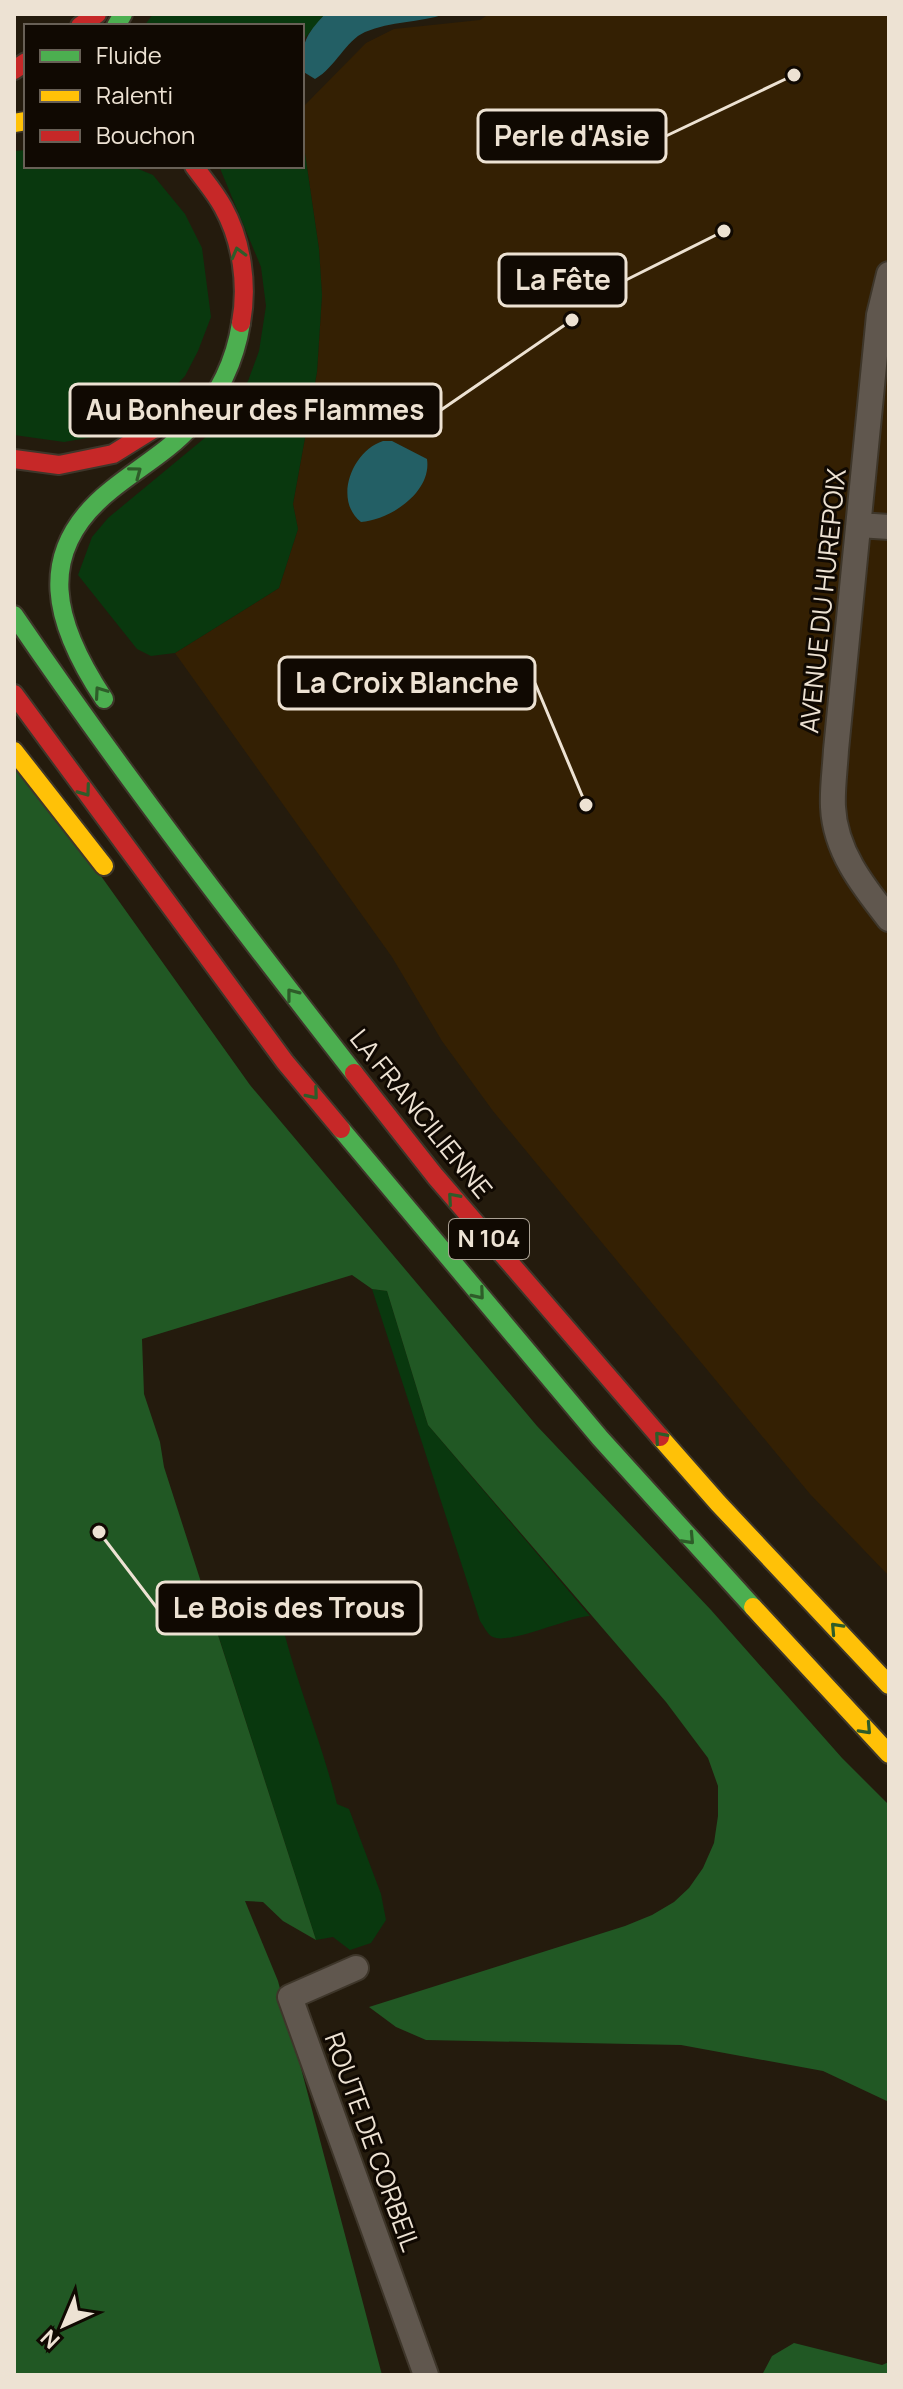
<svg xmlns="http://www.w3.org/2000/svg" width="903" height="2389" font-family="Manrope,sans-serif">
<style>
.built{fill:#342003}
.green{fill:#09380e}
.forest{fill:#215824}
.water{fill:#235f65}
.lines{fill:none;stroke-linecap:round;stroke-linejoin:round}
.street-casing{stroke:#3e362a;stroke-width:28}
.fast-casing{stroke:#3e362a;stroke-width:22}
.slow-casing{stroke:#3e362a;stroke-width:22}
.jam-casing{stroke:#3e362a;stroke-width:22}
.street{stroke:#60574e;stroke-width:24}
.fast{stroke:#4caf50;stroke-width:18}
.slow{stroke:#ffc107;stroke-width:18}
.jam{stroke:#c62828;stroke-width:18}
.oneway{stroke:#2e5c29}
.labels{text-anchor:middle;stroke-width:6;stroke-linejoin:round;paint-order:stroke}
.shield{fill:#100902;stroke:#aba194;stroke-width:2}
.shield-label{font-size:24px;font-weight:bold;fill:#ede2d3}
.street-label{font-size:26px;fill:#ede2d3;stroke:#100902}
.leader{fill:none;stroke:#ede2d3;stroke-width:3}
.callout-dot{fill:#ede2d3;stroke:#100902;stroke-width:3}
.callout{fill:#100902;stroke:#ede2d3;stroke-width:3}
.callout-label{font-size:28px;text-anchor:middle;font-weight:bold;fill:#ede2d3}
</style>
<rect width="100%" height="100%" fill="#241b0d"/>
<path class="built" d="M489,14H889V1576L810,1494L493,1111L442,1041L392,957L175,653L279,588L298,529L293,504L317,372L322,295L319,249L302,133V108L366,43L394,29L480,20Z"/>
<path class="green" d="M153,14H325L305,38L302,46V26H144Z
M302,133L319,249L322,295L317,372L293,504L298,529L279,588L175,653L151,656L137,649L78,575L92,537L108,518L218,427L248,381L259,351L266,306L261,267L219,166H302Z
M26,150V166H131L153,175L185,214L202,248L211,317L198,351L185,376L141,421L104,435L64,442L14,435V151Z
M372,1289L387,1291L428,1425L590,1616C568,1617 506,1647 491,1636C487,1633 483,1625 480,1621Z
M226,1591L234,1610L276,1596C289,1667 320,1734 337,1804L349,1809L381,1894L386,1920L371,1943L350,1950L333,1937L316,1940L206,1597Z"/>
<path class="forest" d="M14,754L250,1085L537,1426L711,1610L842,1758L889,1805V2102L823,2071L681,2045L426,2040L396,2027L369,2007L625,1926L652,1915L674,1902L689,1888L703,1868L714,1843L718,1816V1786L708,1758L666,1702L428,1425L387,1291L372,1289L352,1275L142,1339L144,1394L160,1442L164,1467L316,1940L283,1921L263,1902L245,1901L278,1981L382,2375H14Z
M794,2343L882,2365L889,2362V2375H762L772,2356Z"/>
<path class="water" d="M325,14H445C419,23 391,21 365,32C345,41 336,67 315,79L302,71C302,42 305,36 325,14Z
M383,441H392L427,459C432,492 390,520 361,522C333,500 352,451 383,441Z"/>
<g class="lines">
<defs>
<path id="street" d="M889,274L879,315L836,750C835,769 832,789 833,807C835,851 863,886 889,919
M859,525L889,527
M356,1968L290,1997L426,2375"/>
<path id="fast" d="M116,26L123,14
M14,615C121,772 237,923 354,1073
M104,699C55,625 32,553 111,490C138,468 169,451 192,425C218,396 235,362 241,323
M341,1129L600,1438L753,1607"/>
<path id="slow" d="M14,123L26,121
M14,751L104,866
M660,1437L718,1503L889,1685
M753,1607L889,1754"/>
<path id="jam" d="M80,26L97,14
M14,70L26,62
M194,166C204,180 215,192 223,207C242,241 248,285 241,323
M14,459L59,465L113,454L158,426
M14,694L285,1062L341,1129
M354,1073L435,1176L660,1437"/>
</defs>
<use href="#street" class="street-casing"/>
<use href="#fast" class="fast-casing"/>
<use href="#slow" class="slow-casing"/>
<use href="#jam" class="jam-casing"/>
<use href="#street" class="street"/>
<use href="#fast" class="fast"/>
<use href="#slow" class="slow"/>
<use href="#jam" class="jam"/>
</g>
<defs><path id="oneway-chevron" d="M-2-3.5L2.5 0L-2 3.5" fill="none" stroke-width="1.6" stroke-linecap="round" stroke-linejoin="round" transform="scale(2)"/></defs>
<g class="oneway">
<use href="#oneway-chevron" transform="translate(238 253) rotate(-105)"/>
<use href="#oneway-chevron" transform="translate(136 472) rotate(-37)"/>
<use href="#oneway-chevron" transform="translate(100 692) rotate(-125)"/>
<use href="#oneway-chevron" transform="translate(85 791) rotate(54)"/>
<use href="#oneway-chevron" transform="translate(292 994) rotate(-128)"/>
<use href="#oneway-chevron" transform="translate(313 1094) rotate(50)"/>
<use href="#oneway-chevron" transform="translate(453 1198) rotate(-131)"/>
<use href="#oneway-chevron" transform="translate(479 1294) rotate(50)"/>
<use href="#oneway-chevron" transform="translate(660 1437) rotate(-131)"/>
<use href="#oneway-chevron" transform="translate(689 1539) rotate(47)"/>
<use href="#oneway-chevron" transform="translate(836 1628) rotate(-133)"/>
<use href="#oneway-chevron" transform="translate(866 1729) rotate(47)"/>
</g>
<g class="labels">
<rect class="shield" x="449" y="1219" width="80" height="40" rx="6"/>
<g class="shield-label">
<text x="489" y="1247">N 104</text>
</g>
<g class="street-label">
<text transform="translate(823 601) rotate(-84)" y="9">AVENUE DU HUREPOIX</text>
<text transform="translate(421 1114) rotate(51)" y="9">LA FRANCILIENNE</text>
<text transform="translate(372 2142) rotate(70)" y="9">ROUTE DE CORBEIL</text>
</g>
</g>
<path class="leader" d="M794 75L666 136M724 231L626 280M572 320L441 410M586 805L535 683M99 1532L157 1608"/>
<g class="callout-dot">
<circle cx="794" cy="75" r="8"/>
<circle cx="724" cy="231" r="8"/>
<circle cx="572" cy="320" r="8"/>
<circle cx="586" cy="805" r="8"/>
<circle cx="99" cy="1532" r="8"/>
</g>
<g class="callout">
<rect x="478" y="110" width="188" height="52" rx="8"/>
<rect x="499" y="254" width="127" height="52" rx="8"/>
<rect x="70" y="384" width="371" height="52" rx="8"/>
<rect x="279" y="657" width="256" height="52" rx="8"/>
<rect x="157" y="1582" width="264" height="52" rx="8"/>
</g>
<g class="callout-label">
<text x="572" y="146">Perle d'Asie</text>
<text x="563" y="290">La Fête</text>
<text x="255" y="420">Au Bonheur des Flammes</text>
<text x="407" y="693">La Croix Blanche</text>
<text x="289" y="1618">Le Bois des Trous</text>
</g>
<rect width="903" height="2389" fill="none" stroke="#ede2d3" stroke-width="32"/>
<rect x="24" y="24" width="280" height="144" fill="#100902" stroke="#686056" stroke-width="2"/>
<rect x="40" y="50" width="40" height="12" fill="#4caf50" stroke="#686056" stroke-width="2"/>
<text x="96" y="64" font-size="24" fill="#ede2d3">Fluide</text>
<rect x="40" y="90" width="40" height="12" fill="#ffc107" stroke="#686056" stroke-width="2"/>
<text x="96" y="104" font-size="24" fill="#ede2d3">Ralenti</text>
<rect x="40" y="130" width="40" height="12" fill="#c62828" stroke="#686056" stroke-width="2"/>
<text x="96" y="144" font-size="24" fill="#ede2d3">Bouchon</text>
<g transform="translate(64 2325) rotate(224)" stroke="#100902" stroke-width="6" paint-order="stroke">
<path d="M0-6L14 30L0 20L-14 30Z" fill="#ede2d3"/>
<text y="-12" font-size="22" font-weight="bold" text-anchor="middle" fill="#ede2d3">N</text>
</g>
</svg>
